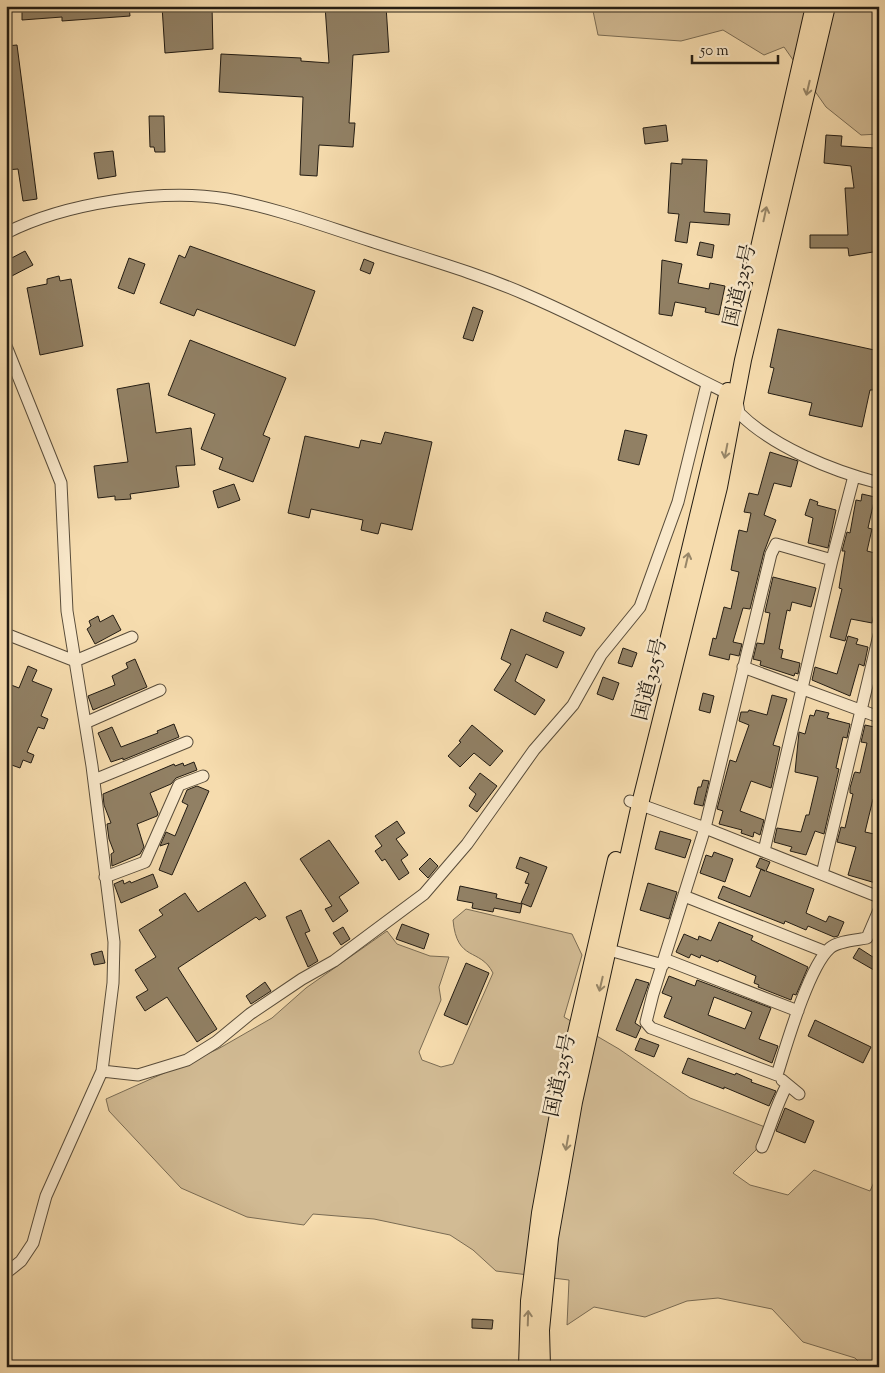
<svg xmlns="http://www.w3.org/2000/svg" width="885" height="1373" font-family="'Sorts Mill Goudy','Noto Serif JP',serif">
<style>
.green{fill:#d2bb94;stroke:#7a6c54}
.building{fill:#918064;stroke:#231c13;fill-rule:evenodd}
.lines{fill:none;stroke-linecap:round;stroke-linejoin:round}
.minor-casing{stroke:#584c3a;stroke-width:13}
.highway-casing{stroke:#231c13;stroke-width:18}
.minor{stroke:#f9e8ca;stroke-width:11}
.highway{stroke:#f6dcae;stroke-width:16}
.oneway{stroke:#978668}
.labels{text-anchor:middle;stroke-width:5;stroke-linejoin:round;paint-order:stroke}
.street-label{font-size:20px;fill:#231c13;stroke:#f9e8ca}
</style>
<rect width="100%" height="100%" fill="#f6dcae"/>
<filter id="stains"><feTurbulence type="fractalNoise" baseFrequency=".004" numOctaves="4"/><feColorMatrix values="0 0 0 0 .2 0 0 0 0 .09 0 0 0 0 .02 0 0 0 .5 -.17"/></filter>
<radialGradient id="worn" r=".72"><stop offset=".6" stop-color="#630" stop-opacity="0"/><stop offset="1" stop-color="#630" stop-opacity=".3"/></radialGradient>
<path class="green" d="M592,6H879V134L861,135L826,107L784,47L764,55L723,30L681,41L598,35Z
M466,909L572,934L582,955L564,1017L619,1049L690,1098L765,1127L756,1150L733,1173L750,1185L788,1195L814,1170L870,1191L879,1171V1367H864L855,1358L803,1342L772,1309L718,1298L687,1301L645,1317L594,1307L567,1325L569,1280L496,1271L473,1250L450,1235L374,1219L313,1214L304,1225L247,1217L181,1188L109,1111L106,1099L218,1049L272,1018L306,988L387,931L397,944L430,956L449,957L439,987L441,1000L419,1052L422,1060L441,1067L453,1064L493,973C480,947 457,963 453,920Z"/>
<path class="building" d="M22,6H129L130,16L62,21V17L22,20Z
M162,6H212L213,49L165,53Z
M325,6H386L389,52L353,55L349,123H355L353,147L319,145L317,176L300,175L303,97L219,92L221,54L301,58V61L329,63Z
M17,45L37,199L23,201L18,169L6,170V46Z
M149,116H164L165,152H155L154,147H150Z
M666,125L668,141L645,144L643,128Z
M826,135L842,136L841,146L874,148L879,181V251L849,256L848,248H810V235H848L845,188H854L851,166L824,163Z
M113,151L116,176L98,179L94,153Z
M682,159L707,160L704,212L730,214L729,225L690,222L687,243L675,241L679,214L668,213L671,163L682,164Z
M700,242L714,245L712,258L697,255Z
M190,246L315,291L295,346L197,309L194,316L160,303L179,255L185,258Z
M25,251L33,265L6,279V261Z
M129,258L145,264L134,294L118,288Z
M364,259L374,263L370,274L360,270Z
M662,260L682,264L678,283L709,289L710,283L725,286L719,315L705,312L706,308L675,302L672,316L659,314Z
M59,276L60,281L71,279L83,346L40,355L27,288L47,284V279Z
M473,307L483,311L473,341L463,338Z
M778,329L879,351V366L873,390H870L862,427L809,415L812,403L768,393L774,368L770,367Z
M190,340L286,378L263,435L270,438L253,482L219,469L223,458L201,449L215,414L168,395Z
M149,383L156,433L191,428L195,465L176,466L179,487L130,494L131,499L115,500V496L98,498L94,466L128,462L117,389Z
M625,430L647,435L639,465L618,460Z
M385,432L432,442L412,530L381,523L378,534L361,530L363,520L311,509L309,518L288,513L305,436L359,448L361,440L381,444Z
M770,452L798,461L791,487L774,483L764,515L776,520L764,552L750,609L743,608L733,642L742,644L739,656L730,654L729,660L709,655L713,638L716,639L724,607L731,609L739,572L731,570L734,554L739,530L747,532L751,513L744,512L749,493L758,495Z
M234,484L240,500L218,508L213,491Z
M862,494L875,497L868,528L872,529L867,551L879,554V589L872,623L851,619L845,641L830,637L842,589L839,588L845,551H842L847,532L850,533L856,500L861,501Z
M810,499L818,502L817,505L836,510L828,548L808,543L813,518L805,515Z
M773,577L816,588L811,607L792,602L790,611L787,610L779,649L783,650L781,658L800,663L798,674L795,673L794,676L760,665L761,661L753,659L757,643L764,644L770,613L765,612Z
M546,612L585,628L581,636L543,621Z
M113,615L121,630L95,644L87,629L91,626L89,621L98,616L100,622Z
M511,629L564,652L557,668L526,654L515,681L545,700L535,715L494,690L511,664L501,659Z
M848,636L858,639L856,644L868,647L864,666L859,664L850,696L812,680L815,667L837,674Z
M623,648L637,653L632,667L618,663Z
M135,659L147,687L93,710L88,696L115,685L112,676L128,668L126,663Z
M28,666L37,670L32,681L52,689L41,716L48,719L44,729L38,727L27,752L34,755L31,763L23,760L20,768L6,763V683L19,688Z
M603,677L619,683L613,700L597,694Z
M703,693L714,696L710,713L699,710Z
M772,695L787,699L773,745L780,747L771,788L751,781L740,811L764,820L760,835L754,832L753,837L741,833L742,830L719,824L723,811L717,809L730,760L736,762L749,725L739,721L741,712H748L749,710L767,715Z
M816,710L829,713L827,718L850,724L847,738L843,737L836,768L839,769L824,834L815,831L806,855L790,851L792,847L774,842L777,828L801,832L806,815H809L818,777L795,772L799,732L805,734L810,715L814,716Z
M174,724L179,737L123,760V758L111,762L98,733L112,727L121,747L158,733L157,731Z
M472,725L503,751L490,766L474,753L460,767L448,756L461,742L459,741Z
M865,725L879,728V800L873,799L865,832L879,835V884L848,875L856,847L837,842L841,827L845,828L853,794L850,793V788L854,774L855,772L860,773L867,743L861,742Z
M194,762L197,770L176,778L171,784L150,793L158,813L157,816L137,824L144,847L140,854L112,866L111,854L114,852L109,839L107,824L111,823L104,805L103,794L174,764L175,766L183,763L184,766Z
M480,773L497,786L477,812L469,806L476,794L469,788Z
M703,780L709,781L703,806L694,804L698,787H701Z
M197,786L209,791L172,875L159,870L169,843L160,846L166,832L175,836L188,805L182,802L187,790Z
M397,821L405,833L396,839L408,855L401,860L409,873L399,880L385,859L382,861L375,851L382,846L375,836Z
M660,831L691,840L685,858L655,849Z
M329,840L359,883L339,897L348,911L333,922L325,909L332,906L300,859Z
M714,852L733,859L725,882L700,873L706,855L712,857Z
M520,857L547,867L531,907L521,903L529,884L525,883L529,873L516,868Z
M430,858L438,866L428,878L419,869Z
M760,858L770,862L766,871L814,889L806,913L826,922L829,916L844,922L838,936L834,937L808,926L806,930L785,921L784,924L718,898L723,886L750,897L761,869L765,871L756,867Z
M153,874L158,887L121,903L114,884L123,880L124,884L130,881L131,883Z
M245,882L266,916L259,920L256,917L178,968L217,1029L197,1042L167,997L145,1011L136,997L148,990L135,970L156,957L139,930L163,915L159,910L185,893L198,912Z
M648,883L677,892L669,919L640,910Z
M460,886L497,894L496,898L522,904L520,913L494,908L493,912L472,908L473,903L457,900Z
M301,910L310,931L305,933L318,961L308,967L286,917Z
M719,922L753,936L751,940L808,967L796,995L793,994L791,1000L758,987L759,985L754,983L756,976L719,960L718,962L701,955L700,958L691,954L689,958L676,952L684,934L698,940L699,936L711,941Z
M402,924L429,934L424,949L396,939Z
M343,927L350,939L341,945L333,933Z
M859,948L879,961V973L853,958Z
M102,951L105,963L94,965L91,954Z
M466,963L489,973L467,1025L444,1015Z
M669,976L695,986L697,980L771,1008L759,1039L778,1046L772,1063L664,1017L672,997L662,993ZM714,997L752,1012L745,1029L708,1015Z
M636,979L649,983L635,1023L641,1027L636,1038L616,1030Z
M265,982L271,991L251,1004L246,996Z
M815,1020L871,1047L863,1063L808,1036Z
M640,1038L659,1045L654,1057L635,1050Z
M688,1058L735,1075L736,1073L752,1080L751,1082L776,1091L769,1106L724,1087V1089L682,1073Z
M785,1108L814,1121L805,1143L776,1131Z
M472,1319L493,1320L492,1329L472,1328Z"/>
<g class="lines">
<defs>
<path id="minor" d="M6,233C65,203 162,188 227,199C276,208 324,226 371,241C423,258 477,273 527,295C595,324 661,361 727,393L737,401L739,413C773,447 833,471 879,483
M6,346L61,483L67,611L92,766L114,942L113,983L102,1071L46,1196L33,1243L21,1261L6,1273
M854,476L832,560L776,544L771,554L705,828L653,994L646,1022L651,1028L777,1075C786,1046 809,966 830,948C838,941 857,940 867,938L879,910
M6,634L75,661L132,637
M743,667L879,717
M85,723L160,690
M94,780L187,742
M630,801L705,828L879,897
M764,851L832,560
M822,874L879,635
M105,877L145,862L179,785L203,776
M684,896L826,952
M602,948L663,965
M664,959L798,1011
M102,1071L138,1075L187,1060L216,1042L250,1014L302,979L334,961L424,894L467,844L534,750L573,705L601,655L640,607L678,502L707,384
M782,1080L799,1094
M762,1147C771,1126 776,1105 787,1085"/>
<path id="highway" d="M753,274L814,6
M660,674L728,391
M527,1367L529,1301L540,1213L561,1098L616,860
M542,1367L541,1330L550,1238L574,1102L640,804L719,487L743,360L827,6"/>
</defs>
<use href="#minor" class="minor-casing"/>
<use href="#highway" class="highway-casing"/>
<use href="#minor" class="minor"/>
<use href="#highway" class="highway"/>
</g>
<defs><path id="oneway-shaft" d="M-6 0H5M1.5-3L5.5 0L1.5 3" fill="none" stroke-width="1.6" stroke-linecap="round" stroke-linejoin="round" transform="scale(1.25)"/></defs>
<g class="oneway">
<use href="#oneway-shaft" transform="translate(808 88) rotate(103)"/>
<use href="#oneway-shaft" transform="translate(765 214) rotate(-78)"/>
<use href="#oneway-shaft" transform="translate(726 451) rotate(101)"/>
<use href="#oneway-shaft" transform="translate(687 560) rotate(-77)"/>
<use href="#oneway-shaft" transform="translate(601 984) rotate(103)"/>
<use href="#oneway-shaft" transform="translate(567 1143) rotate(100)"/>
<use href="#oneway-shaft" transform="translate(528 1318) rotate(-88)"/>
</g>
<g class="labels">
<g class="street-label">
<text transform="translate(739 285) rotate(-77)" y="7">国道325号</text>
<text transform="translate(649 679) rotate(-76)" y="7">国道325号</text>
<text transform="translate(559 1075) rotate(-78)" y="7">国道325号</text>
</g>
</g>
<rect width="885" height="1373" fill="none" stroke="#f6dcae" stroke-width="25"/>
<rect x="8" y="8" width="870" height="1358" fill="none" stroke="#231c13" stroke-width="2.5"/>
<rect x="12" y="12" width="860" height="1348" fill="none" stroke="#231c13"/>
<path d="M692 55v8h86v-8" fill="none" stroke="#231c13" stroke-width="2.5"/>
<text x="700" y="55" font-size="15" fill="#231c13" stroke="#f9e8ca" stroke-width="4" paint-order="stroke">50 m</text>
<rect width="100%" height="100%" filter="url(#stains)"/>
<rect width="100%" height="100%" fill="url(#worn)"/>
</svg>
